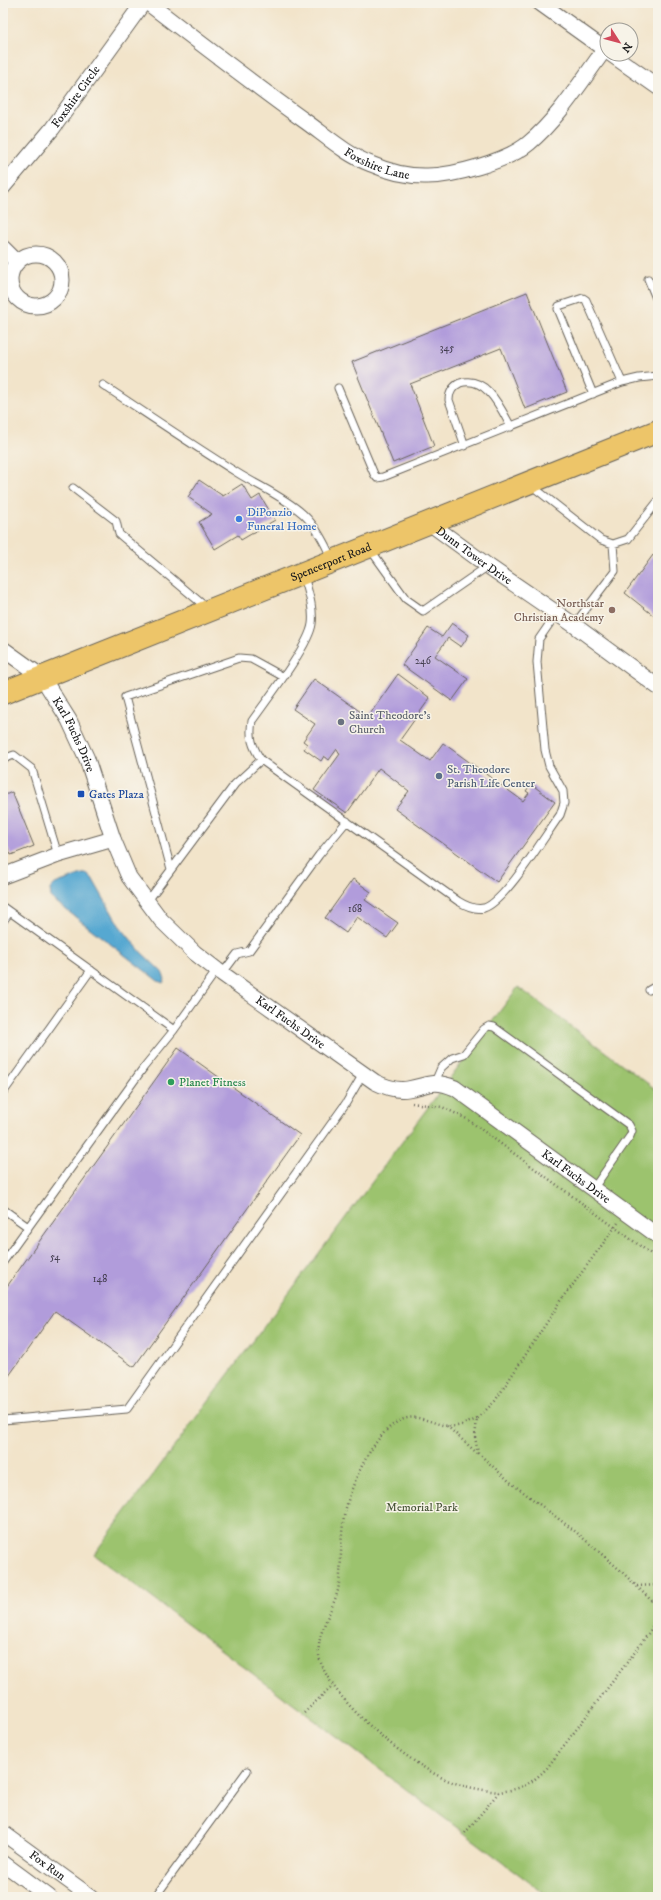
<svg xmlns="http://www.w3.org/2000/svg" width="661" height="1900" font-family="'IM FELL DW Pica',serif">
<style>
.green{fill:#9cc36e;stroke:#5c7045}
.water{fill:#56a8d1;stroke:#396276}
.building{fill:#b19cdb}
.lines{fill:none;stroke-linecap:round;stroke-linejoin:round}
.lane-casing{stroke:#676259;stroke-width:9}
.street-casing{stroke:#676259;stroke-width:17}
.primary-casing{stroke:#676259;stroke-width:24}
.path{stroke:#676259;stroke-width:2.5;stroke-dasharray:1 3;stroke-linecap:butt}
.lane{stroke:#fff;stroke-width:7}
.street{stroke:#fff;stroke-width:15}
.primary{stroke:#edc569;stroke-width:22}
.shop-dot{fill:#3f7fe0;stroke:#f7f3e8;stroke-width:1.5}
.education-dot{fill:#8d6e63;stroke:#f7f3e8;stroke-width:1.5}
.worship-dot{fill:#6b7280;stroke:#f7f3e8;stroke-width:1.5}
.service-dot{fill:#5c6f8a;stroke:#f7f3e8;stroke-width:1.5}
.transit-dot{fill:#1a4fb4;stroke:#f7f3e8;stroke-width:1.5}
.leisure-dot{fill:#2e9e5b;stroke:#f7f3e8;stroke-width:1.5}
.labels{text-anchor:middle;stroke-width:3;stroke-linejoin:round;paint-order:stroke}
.number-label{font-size:10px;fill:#413c4c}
.street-label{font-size:12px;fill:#1c1c1c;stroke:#f7f3e8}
.shop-label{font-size:12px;fill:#366cbe;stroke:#f7f3e8;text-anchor:start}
.education-label{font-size:12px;fill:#785e54;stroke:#f7f3e8;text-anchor:end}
.worship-label{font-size:12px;fill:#5b616d;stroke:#f7f3e8;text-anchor:start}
.service-label{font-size:12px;fill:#4e5e75;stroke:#f7f3e8;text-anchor:start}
.transit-label{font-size:12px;fill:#164399;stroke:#f7f3e8;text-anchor:start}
.leisure-label{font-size:12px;fill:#27864d;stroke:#f7f3e8;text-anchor:start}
.park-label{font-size:12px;fill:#495639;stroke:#f7f3e8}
</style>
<rect width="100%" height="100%" fill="#f7f3e8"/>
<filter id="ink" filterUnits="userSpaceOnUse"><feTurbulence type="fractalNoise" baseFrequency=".025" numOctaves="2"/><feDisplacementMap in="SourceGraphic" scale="8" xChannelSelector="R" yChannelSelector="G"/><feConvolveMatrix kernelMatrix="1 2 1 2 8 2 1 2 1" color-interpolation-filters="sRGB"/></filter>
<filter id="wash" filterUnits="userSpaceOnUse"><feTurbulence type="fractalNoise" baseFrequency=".012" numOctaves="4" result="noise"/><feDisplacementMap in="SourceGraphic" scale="16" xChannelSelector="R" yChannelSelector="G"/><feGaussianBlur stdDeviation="0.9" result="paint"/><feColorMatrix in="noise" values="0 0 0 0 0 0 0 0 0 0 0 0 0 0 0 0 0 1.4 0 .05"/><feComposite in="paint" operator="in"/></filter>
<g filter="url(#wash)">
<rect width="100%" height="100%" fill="#f2e4ca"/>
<path class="green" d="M518,987L658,1091V1897H549L94,1554Z"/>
<path class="water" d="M82,874H87L92,878L119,925L141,952L162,972L165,979L163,983L158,981L51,898L50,889L55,884Z"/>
<g id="blocks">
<path class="building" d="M527,292L567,392L525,409L501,348L410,384L434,446L393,463L352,362Z
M199,480L223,496L242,484L252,500L260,495L275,520L241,540L238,535L215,549L199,522L212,514L188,497Z
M653,555L658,559V611L654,616L625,593Z
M452,623L469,635L461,647L448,638L435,656L468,679L452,701L402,665L428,628L442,637Z
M398,674L430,698L400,740L430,761L443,743L523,801L529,793L526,791L531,784L555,802L497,882L395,809L409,791L379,768L347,813L314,790L340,754L337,749L329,760L324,756L321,761L304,749L307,744L303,741L315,724L293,709L314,679L368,717Z
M12,792L34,846L11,855L3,838V796Z
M353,879L371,892L365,900L398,923L387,938L357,917L346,933L325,918Z
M178,1048L300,1135L134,1367L55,1311L6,1380L3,1378V1292Z"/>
</g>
</g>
<g filter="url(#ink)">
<use href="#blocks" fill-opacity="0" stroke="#676259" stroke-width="1"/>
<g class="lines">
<defs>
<path id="lane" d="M648,279L658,303
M103,385C147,414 191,444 236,472C258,486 283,496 303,514C317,527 325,543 332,560
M338,388L374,474L377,478L383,477L622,382L639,378L658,376
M593,394L558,309L559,306L583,298L586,300L622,382
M465,446L449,400C449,393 453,386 460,383C487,375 501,409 511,427
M532,486L601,540L613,544L628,539L658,501
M73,488L116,521L119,534L207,608
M370,549L406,599L423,611L488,566
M304,576C308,591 314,608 312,624C309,646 266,701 252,721C249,737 252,746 261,760L458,901C466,906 475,910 484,908C505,902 546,834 560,815L564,803L563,791L549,766L545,750L537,662L539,639L557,613
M574,625L615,571L613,544
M3,759L14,755L32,769L58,855
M171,869L125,697L239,658L251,659L282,676
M147,902L235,784L261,760
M3,907L174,1030
M3,921L10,912
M222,974L237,954L249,951L319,855L347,821
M649,990L658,985
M435,1082L441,1068L452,1058L464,1054L484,1029L489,1026L494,1027L629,1125L632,1131L630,1136L593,1189
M3,1093L91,970
M3,1209L28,1227
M3,1262L144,1067L174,1030L217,970
M3,1420L127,1409L346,1103L363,1074
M155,1897L247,1771"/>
<g id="street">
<path id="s1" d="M148,3C200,43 252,83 305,121C326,136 347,155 371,164C387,171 406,176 424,176C451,177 508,161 529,143C558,119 582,80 605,49"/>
<path d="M540,3L607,51"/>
<path d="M611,54L658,87"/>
<path id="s2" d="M3,187L52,129L143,3"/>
<path d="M3,248L17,262"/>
<circle cx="36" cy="280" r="26"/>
<path id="s3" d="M428,522L488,566L574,625L658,687"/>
<path id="s4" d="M3,649L42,677L69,720L87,759L113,839L129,877L161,920L195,953L217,970L375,1082C385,1087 397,1091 408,1089C430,1085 432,1079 455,1088L658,1236"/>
<path d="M3,876L58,855L113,839"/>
<path id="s5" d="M3,1833L91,1897"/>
<path d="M3,1863L49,1897"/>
</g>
<g id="primary">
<path id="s6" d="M3,693L658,431"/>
</g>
</defs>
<use href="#lane" class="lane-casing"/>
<use href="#street" class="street-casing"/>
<use href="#primary" class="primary-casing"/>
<path class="path" d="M412,1103L442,1107L467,1119L658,1259
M618,1223L561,1301L495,1401L477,1419L475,1437L478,1453L510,1482L576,1532L620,1570L658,1607
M477,1419C471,1421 464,1425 457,1426C437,1429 419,1410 399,1421C371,1435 346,1494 343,1524C340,1546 342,1569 338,1590C332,1613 312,1639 321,1663C335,1703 408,1763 447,1780C464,1787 481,1790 499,1792
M447,1426L477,1453
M637,1586L658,1585
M304,1713L333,1685
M465,1833L499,1792C522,1789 531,1784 547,1768L635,1652L650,1631L658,1614"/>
<use href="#lane" class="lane"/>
<use href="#street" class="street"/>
<use href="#primary" class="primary"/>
</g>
</g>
<circle class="shop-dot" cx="239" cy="519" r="4"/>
<circle class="education-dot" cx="612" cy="610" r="4"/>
<circle class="worship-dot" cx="341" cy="722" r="4"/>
<circle class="service-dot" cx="439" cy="776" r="4"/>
<rect class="transit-dot" x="77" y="790" width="8" height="8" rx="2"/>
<circle class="leisure-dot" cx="171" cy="1082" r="4"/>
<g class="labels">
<g class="number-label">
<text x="447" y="351">345</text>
<text x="423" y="664">246</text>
<text x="355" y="912">168</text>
<text x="55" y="1260">54</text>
<text x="100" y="1282">148</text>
</g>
<g class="street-label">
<text dy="4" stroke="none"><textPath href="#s2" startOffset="116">Foxshire Circle</textPath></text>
<text dy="4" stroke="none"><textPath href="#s1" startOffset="281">Foxshire Lane</textPath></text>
<text dy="4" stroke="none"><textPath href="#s3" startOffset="57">Dunn Tower Drive</textPath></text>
<text dy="4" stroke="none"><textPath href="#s6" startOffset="353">Spencerport Road</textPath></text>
<text dy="4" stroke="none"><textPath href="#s4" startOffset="114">Karl Fuchs Drive</textPath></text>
<text dy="4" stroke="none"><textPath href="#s4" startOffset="486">Karl Fuchs Drive</textPath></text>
<text dy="4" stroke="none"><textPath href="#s4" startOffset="822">Karl Fuchs Drive</textPath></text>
<text dy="4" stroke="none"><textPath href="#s5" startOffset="55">Fox Run</textPath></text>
</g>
<g class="shop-label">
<text x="247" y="516">DiPonzio<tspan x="247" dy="14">Funeral Home</tspan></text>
</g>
<g class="education-label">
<text x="604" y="607">Northstar<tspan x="604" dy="14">Christian Academy</tspan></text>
</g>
<g class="worship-label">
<text x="349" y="719">Saint Theodore's<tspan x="349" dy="14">Church</tspan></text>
</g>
<g class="service-label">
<text x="447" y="773">St. Theodore<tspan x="447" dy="14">Parish Life Center</tspan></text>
</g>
<g class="transit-label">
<text x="89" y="798">Gates Plaza</text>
</g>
<g class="leisure-label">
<text x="179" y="1086">Planet Fitness</text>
</g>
<g class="park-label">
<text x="422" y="1511">Memorial Park</text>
</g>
</g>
<rect width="661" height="1900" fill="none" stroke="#f7f3e8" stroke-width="16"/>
<g transform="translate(619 42) rotate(126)"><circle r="19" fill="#f7f3e8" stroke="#9f9d96"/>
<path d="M0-3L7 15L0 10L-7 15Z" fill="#d1495b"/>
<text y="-6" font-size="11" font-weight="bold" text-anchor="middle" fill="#1c1c1c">N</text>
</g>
</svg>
